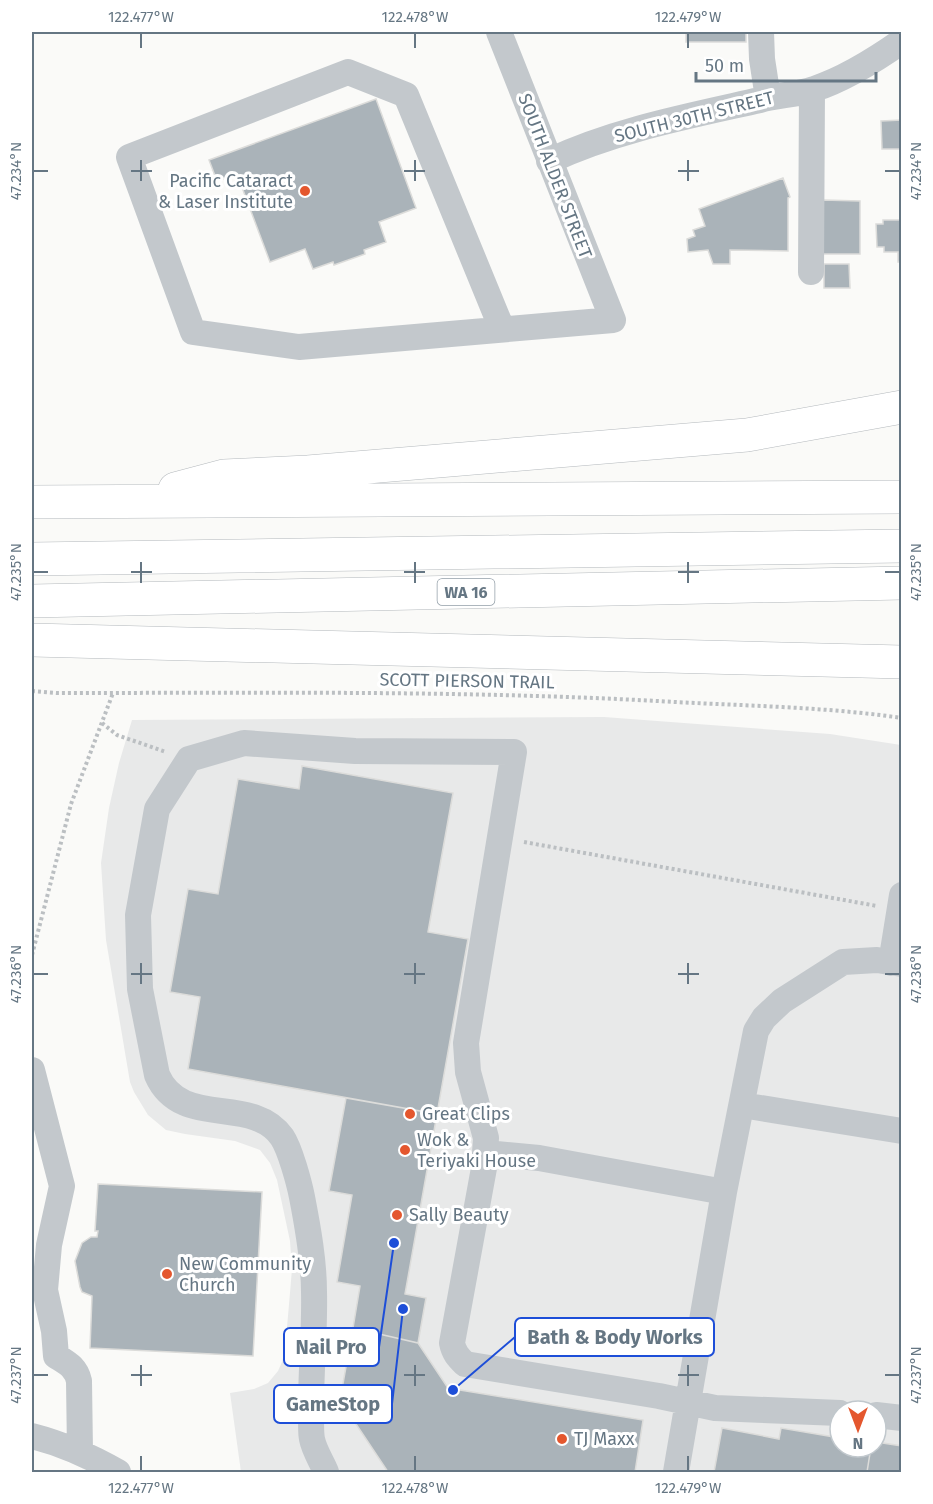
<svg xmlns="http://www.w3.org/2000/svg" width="933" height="1504" font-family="'Fira Sans',sans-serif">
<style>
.built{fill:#e8e9e9;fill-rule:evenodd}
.building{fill:#aab3b9;stroke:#dcdcda;stroke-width:1.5}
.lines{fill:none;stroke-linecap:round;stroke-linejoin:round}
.highway-casing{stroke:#b4b9bd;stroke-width:34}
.path{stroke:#bbbfc2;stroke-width:4;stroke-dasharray:3 3;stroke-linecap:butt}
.minor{stroke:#c3c8cc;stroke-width:26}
.highway{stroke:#fff;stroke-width:33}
.ticks{fill:none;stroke:#657683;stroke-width:2}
.poi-dot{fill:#e4572e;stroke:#fff;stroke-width:2}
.labels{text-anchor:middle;stroke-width:6;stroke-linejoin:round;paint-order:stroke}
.shield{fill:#fff;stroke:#939fa8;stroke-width:1.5}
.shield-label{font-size:16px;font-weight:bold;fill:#657683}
.street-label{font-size:18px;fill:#657683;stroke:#fff}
.poi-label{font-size:18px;fill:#657683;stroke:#fff;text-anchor:start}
.leader{fill:none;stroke:#1d4ed8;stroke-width:2}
.callout-dot{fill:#1d4ed8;stroke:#fff;stroke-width:2}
.callout{fill:#fff;stroke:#1d4ed8;stroke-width:2}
.callout-label{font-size:20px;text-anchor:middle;font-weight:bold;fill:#657683}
.neatline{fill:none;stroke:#657683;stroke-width:2}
.ticks-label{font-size:15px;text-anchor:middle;fill:#657683}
</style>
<rect width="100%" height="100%" fill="#fafaf8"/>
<path class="built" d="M604,717L830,734L901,745V1472H241L230,1393L254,1389L268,1383L278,1371L282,1362L285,1350L290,1293L292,1269L290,1241L277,1180L270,1163L260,1150L235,1141L185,1134L166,1130L148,1115L134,1092L130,1082L106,940L101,863L109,808L119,763L132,720ZM840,1411H876V1447H840Z"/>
<path class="building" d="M686,32H746V42H686Z
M376,99L416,208L379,222L386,242L364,250L365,254L334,265L333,262L313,269L305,249L270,262L237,174L217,181L209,160Z
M902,120V149H882L881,121Z
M783,178L790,197L788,198V251L730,250V264H713L708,250L688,252L687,239L695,236L693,230L705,226L699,209Z
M823,200L860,201V254H822Z
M883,220H902V262H898V252H884V247H877L876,224H883Z
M824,264H849L850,288H824Z
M302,766L453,793L428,932L468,939L437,1114L188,1069L200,997L170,992L188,889L218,894L238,779L299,789Z
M346,1098L437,1114L405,1294L426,1298L418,1343L353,1328L360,1286L337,1282L352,1195L329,1191Z
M98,1184L262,1192L253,1356L90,1348L92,1296L82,1292L80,1287L75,1261L82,1243L91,1237H97L98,1231H95Z
M353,1328L418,1343L448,1388L643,1420L635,1472H388L340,1400Z
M722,1428L779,1439L781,1428L840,1438V1447H871L867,1472H714Z
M876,1442L902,1446V1472H867L871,1447H876Z"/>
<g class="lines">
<defs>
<path id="highway" d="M175,489L224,476L308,472L747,435L902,407
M32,502L902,497
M32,559L902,546
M32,601L902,583
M32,640L902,662"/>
</defs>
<use href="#highway" class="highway-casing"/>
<path class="path" d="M32,691L57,693C263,693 469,690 675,702C750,706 827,707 902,718
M102,723L117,735L166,752
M524,842L877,906
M32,955L71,804L113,693"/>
<path class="minor" d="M499,32L613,320L299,347L193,332L129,157L348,72L406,95L502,329
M761,32L762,59L768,98
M549,161C615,130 689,116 760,100C777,95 797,95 814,89C845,79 875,60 902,41
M811,272L812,90
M891,963L902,895
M32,1070L62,1186L49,1245L45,1290L54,1331L56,1356C67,1363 76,1367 79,1381L80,1452
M742,1105L902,1131
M486,1153L539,1158L724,1192
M876,1415L902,1418
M32,1436C63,1444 90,1456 118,1472
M326,1472C322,1462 314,1450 312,1439C310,1429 312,1417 311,1407C311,1368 315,1330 314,1292C314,1261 308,1228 302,1197C299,1182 290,1149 282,1137C252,1094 181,1130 157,1075L140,989L138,915L157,809L189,759L244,743L355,751L514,752L466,1043L468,1072L486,1138L484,1168L452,1343C454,1353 458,1357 465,1364L659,1396L715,1408L840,1413
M676,1472L724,1192L756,1031L764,1018L782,1001L843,962L877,960L902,964"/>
<use href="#highway" class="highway"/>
</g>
<path class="ticks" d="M141,33V48M415,33V48M688,33V48M141,160V181M415,160V181M688,160V181M33,171H48M131,171H152M404,171H425M678,171H699M885,171H900M141,562V583M415,562V583M688,562V583M33,572H48M131,572H152M404,572H425M678,572H699M885,572H900M141,963V984M415,963V984M688,963V984M33,974H48M131,974H152M404,974H425M678,974H699M885,974H900M141,1365V1386M415,1365V1386M688,1365V1386M33,1375H48M131,1375H152M404,1375H425M678,1375H699M885,1375H900M141,1456V1471M415,1456V1471M688,1456V1471"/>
<g class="poi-dot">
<circle cx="305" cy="191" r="6"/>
<circle cx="410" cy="1114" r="6"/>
<circle cx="405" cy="1150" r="6"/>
<circle cx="397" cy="1215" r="6"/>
<circle cx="167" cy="1274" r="6"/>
<circle cx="562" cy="1439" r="6"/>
</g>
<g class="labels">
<rect class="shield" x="437.5" y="579" width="57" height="26" rx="4.5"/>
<g class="shield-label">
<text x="466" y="598">WA 16</text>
</g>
<g class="street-label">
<text transform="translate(694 117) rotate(-14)" y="6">SOUTH 30TH STREET</text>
<text transform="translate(555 176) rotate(69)" y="6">SOUTH ALDER STREET</text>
<text transform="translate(467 681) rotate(1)" y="6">SCOTT PIERSON TRAIL</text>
</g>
<g class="poi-label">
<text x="293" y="187" text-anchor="end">Pacific Cataract<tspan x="293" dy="21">&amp; Laser Institute</tspan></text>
<text x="422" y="1120">Great Clips</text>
<text x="417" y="1146">Wok &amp;<tspan x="417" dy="21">Teriyaki House</tspan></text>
<text x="409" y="1221">Sally Beauty</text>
<text x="179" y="1270">New Community<tspan x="179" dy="21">Church</tspan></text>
<text x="574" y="1445">TJ Maxx</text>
</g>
</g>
<path class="leader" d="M453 1390L515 1337M394 1243L379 1347M403 1309L392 1404"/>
<g class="callout-dot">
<circle cx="453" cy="1390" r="6"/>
<circle cx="394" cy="1243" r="6"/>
<circle cx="403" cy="1309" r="6"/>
</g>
<g class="callout">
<rect x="515" y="1318" width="199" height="38" rx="6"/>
<rect x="284" y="1328" width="95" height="38" rx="6"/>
<rect x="274" y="1385" width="118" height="38" rx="6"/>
</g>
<g class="callout-label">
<text x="615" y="1344">Bath &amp; Body Works</text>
<text x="331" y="1354">Nail Pro</text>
<text x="333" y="1411">GameStop</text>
</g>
<rect width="933" height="1504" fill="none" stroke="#ffffff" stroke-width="66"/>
<g transform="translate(858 1429) rotate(180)"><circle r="28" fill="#ffffff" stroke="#c1c8cd" stroke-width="1.5"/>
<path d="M0-4.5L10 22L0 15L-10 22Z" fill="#e4572e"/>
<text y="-9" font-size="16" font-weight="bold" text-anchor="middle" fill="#657683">N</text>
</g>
<path d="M696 72v9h180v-9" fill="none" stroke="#657683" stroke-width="3"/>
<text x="705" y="72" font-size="18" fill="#657683" stroke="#ffffff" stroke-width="4.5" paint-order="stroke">50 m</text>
<rect x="33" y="33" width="867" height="1438" class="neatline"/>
<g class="ticks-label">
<text x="141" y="22">122.477°W</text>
<text x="415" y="22">122.478°W</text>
<text x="688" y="22">122.479°W</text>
<text transform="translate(916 171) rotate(-90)" y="5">47.234°N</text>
<text transform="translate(16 171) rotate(-90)" y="5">47.234°N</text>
<text transform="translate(916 572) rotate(-90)" y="5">47.235°N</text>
<text transform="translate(16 572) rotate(-90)" y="5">47.235°N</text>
<text transform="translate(916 974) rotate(-90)" y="5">47.236°N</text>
<text transform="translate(16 974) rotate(-90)" y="5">47.236°N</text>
<text transform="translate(916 1375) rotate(-90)" y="5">47.237°N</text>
<text transform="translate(16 1375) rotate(-90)" y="5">47.237°N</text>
<text x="141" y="1493">122.477°W</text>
<text x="415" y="1493">122.478°W</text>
<text x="688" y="1493">122.479°W</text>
</g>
</svg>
